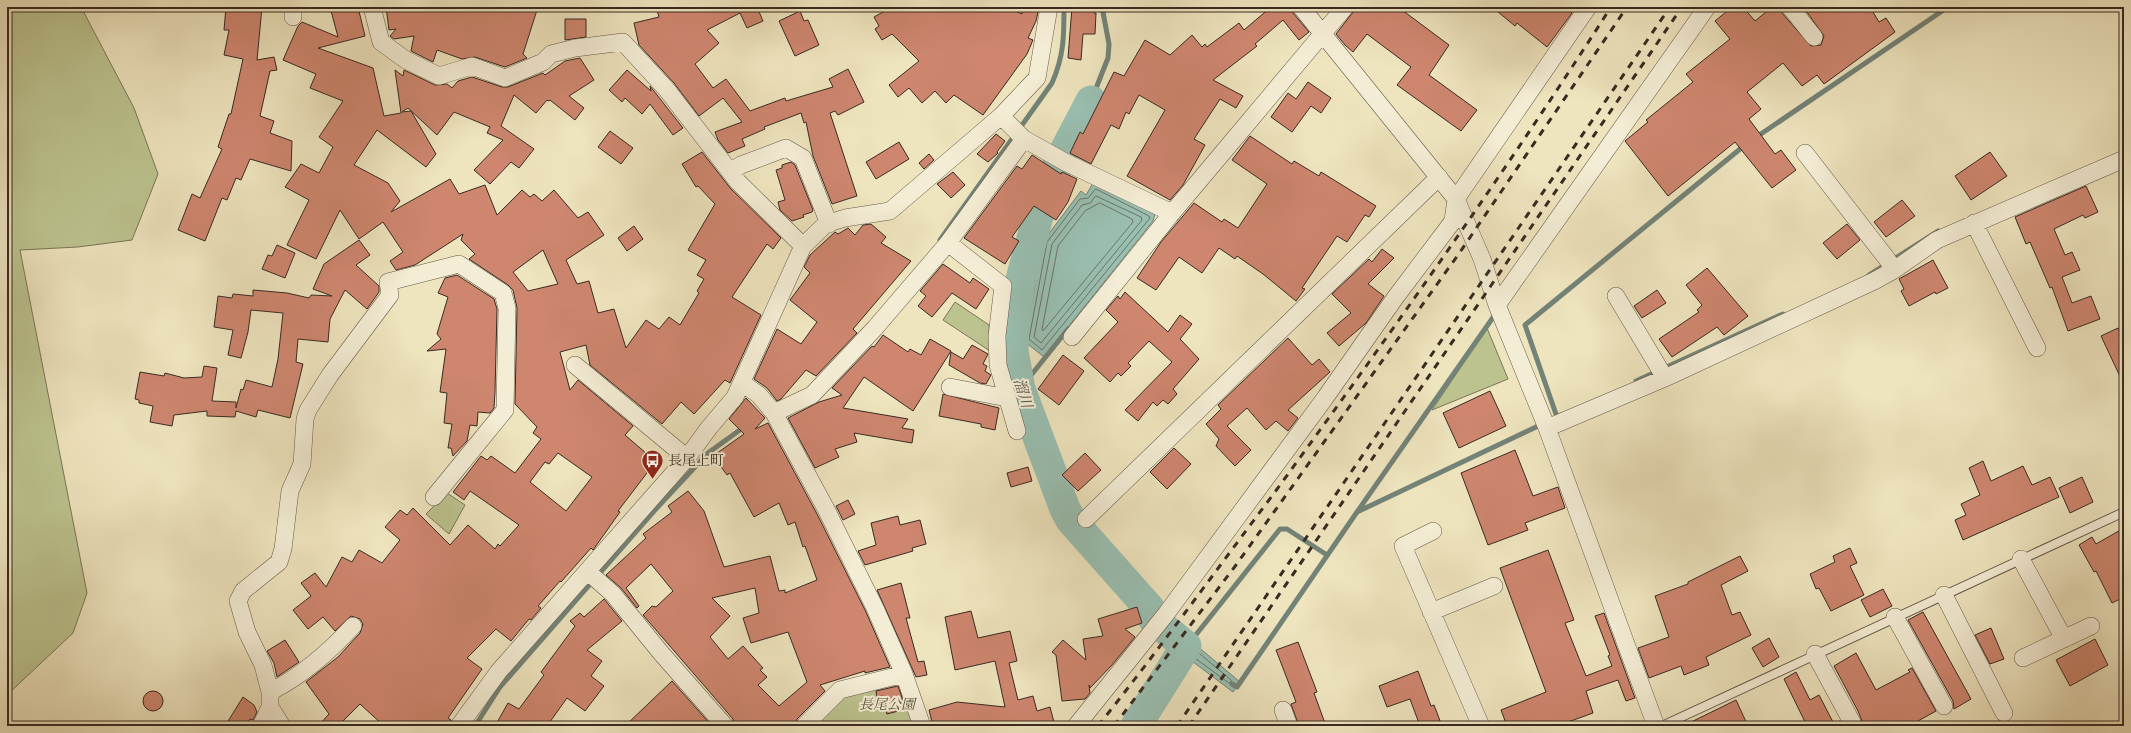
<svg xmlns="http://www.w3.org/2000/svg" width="2131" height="733" font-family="'Libre Bodoni','Noto Serif JP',serif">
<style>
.green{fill:#bcc38f;stroke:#7a7658}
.water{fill:#99bfb1;stroke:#738378}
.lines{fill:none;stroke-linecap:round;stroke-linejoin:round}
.shore{stroke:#69746a;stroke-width:1}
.stream{stroke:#738378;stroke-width:5}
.river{stroke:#99bfb1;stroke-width:31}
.building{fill:#ce866f;stroke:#392a22;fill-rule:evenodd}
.service-casing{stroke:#665849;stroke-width:10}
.minor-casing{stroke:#665849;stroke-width:18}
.service{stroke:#f4edd5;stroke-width:8}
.minor{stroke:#f4edd5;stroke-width:17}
.rail{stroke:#392a22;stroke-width:3;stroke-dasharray:7 7;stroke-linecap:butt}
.labels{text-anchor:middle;stroke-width:4;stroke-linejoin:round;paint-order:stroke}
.poi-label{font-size:14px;fill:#392a22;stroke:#f4edd5;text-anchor:start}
.park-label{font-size:14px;font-style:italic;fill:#5a503d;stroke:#f4edd5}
.water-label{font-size:15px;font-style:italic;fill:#514f46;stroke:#f4edd5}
</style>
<rect width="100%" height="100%" fill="#eee4be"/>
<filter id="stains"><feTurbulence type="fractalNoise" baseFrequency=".005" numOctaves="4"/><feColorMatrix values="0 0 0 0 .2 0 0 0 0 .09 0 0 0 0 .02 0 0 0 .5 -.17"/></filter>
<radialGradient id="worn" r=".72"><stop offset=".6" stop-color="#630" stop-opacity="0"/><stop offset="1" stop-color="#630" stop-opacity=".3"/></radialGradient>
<path class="green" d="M7,7H81L134,108L158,174L132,240L78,247L20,250L87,593L73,633L7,695Z
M955,302L989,325L990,351L943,320Z
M1487,328L1508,379L1432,410Z
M447,493L465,505L449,534L426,514Z
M901,678L917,726H813L847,693Z"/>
<path class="water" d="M1093,183L1155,214L1153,221L1044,357L1024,341L1044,240L1081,191L1086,195Z
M1159,614L1240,682L1233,692L1148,628Z"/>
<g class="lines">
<path class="shore" d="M1096,189L1149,216L1150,218L1042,350L1029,339L1047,242L1080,199L1088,198Z
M1096,196L1141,217L1142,220L1041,343L1034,337L1052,244L1082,205L1090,203Z
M1100,203L1132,219L1133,222L1043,331L1042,329L1058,246L1085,211Z
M1162,634L1229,683H1231V680L1168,627"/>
<path class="stream" d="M1091,101L1108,58L1109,44L1102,7
M1755,138L1948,7
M940,240L1052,83C1064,56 1064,36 1064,7
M1869,275L1938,231
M1636,381L1783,314
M1020,389L1068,329
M1561,415L1557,417L1525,325L1745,145
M1357,512L1494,316
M1187,646L1280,529H1287L1327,555
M1232,684L1237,687L1357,512L1538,426
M475,726L500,687L654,511L708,453L744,427"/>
<path class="river" d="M1091,101L1058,164L1038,216L1020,283L1014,318L1013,351L1020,389L1065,509L1071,520L1149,608L1154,620L1186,646L1136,726"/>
</g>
<path class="building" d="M226,7H262L257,60L274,57L277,70L270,71L260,116L274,121L270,133L292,141L291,171L250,159L241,180L236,178L227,200L222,198L205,241L178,230L192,194L200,198L222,149L218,147L229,114H231L243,59L224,55L229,30H224Z
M330,7H358L365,36L318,48L373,68L384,116L401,113L395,70L403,76L404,70L435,85L447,84L452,88L458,81L472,77L502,87H508L543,73L545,75L565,61L580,58L594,80L569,96L584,108L575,120L550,100L549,101L547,100L536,113L514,95L501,126L534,149L519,168L511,162L490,184L474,170L503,140L487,133L490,127L454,112L437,135L408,108L402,112L411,111L436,154L426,167L377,130L354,165L388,183L400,201L391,212L450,179L459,194L485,185L497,215L522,190L530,197L534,194L542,201L554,190L578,218L588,212L604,235L566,260L577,284L589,281L598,313L614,309L626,348L646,320L659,329L669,317L680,325L699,293L697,291L704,279L697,275L706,260L688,250L715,204L698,186L696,187L682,164L702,152L731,189L781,238L773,249L767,244L732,297L761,315L730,383L725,380L694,414L681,402L662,424L590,365L586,345L560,352L570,390L578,380L633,426L625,435L654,460L648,467L650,469L618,511L620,512L593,550L591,548L561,582L560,581L538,606L541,608L531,620L529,619L511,641L496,629L467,658L482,669L448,718L451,720L449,726H384L360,704L338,726H318L329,714L306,682L338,657L360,633L363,624L360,619L351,616L335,631L323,617L308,629L293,610L311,596L301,583L315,573L326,587L342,557L352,562L359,550L382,563L400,540L385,527L400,510L407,515L413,508L450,545L468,525L495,549L498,544L500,546L519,525L470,491L464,500L453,492L481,456L487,460L491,456L515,473L541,439L533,433L537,427L515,404L517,308L513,290L508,285L469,259L475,254L461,240L463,234L415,265L396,270L390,261L403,252L383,222L359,239L340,210L316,259L287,245L309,200L285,187L301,164L319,173L333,147L319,137L343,101L310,88L316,74L283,60L298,26L302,22L338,37ZM543,250L558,284L528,291L513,272ZM558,453L592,477L566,511L530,482L545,462L549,464Z
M386,7H525L537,10L523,54L527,58L505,67L475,57L462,59L437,50L433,62L411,51L414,36L394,39L390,36L396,29L389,30Z
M656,7H757L763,21L747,28L740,13L707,30L719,43L695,64L713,88L726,79L750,111L785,98L786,101L833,87L829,79L848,69L864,102L838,115L835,111L830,113L857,196L832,204L813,156L806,122L804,123L801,113L764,127L765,129L742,139L745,146L728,153L718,140L715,132L742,122L723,98L699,116L674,83L639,45L634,23L659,17Z
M892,7H1006L1022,14V7H1039L1036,21L1028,38L1033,40L1027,54L983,115L954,95L946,103L935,91L922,103L909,88L898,97L889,85L919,61L892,34L882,40L875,29L879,26L874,17Z
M1072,7H1094V13H1096L1095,34H1083L1081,60L1068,58Z
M1271,7H1291L1293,13L1309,32L1299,40L1283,20L1255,44L1257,46L1213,80L1243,96L1236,108L1220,99L1194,139L1205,145L1183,185L1170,200L1127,176L1165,110L1139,95L1129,114L1126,112L1119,129L1111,125L1091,164L1070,153L1080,132L1083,134L1114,72L1124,76L1145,40L1170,55L1192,35L1202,47L1205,44L1207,47L1239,23L1244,30Z
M1357,7H1398L1449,45L1429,75L1477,110L1461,131L1397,85L1411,67L1367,34L1353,52L1345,45L1336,34Z
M1492,7H1564L1572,13L1547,47L1517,23L1515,26Z
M1732,7H1743L1755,21L1772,7H1780L1782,13L1811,46L1821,45L1824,36L1804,8L1806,7H1870L1879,22L1886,18L1895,32L1824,84L1817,75L1802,86L1783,63L1747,92L1761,109L1749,119L1775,154L1781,150L1796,170L1772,188L1735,142L1668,196L1625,141L1648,122L1646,120L1693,82L1686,74L1730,39L1715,21Z
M800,11L804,21L808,20L819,45L795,56L779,21Z
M565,19H586V37L565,40Z
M627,70L651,91L650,86L683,128L673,135L650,104L642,114L625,98L622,102L609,90Z
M1308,82L1331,98L1321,113L1311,106L1292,132L1271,117L1288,93L1296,99Z
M610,131L633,148L621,164L598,147Z
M996,134L1005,141L997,152L998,153L988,162L977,154Z
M1250,136L1292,164L1294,161L1319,176L1321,172L1376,206L1369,217L1365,215L1347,242L1337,236L1302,288L1305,289L1296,301L1263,274L1237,256L1235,259L1219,248L1202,273L1179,257L1156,290L1137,278L1161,242L1194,203L1222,222L1224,219L1238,228L1267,184L1232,160Z
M899,142L909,159L876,179L866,162Z
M1990,152L2007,176L1971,200L1955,176Z
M929,154L934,160L924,169L919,163Z
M1032,155L1061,174L1062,172L1077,179L1068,202L1056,220L1034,206L1012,237L1019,241L1005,264L964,238L1017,166L1022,169Z
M791,162L795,165L813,210L812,212L803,215L804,217L792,221L780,210L778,202L785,200L776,170L782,168V165Z
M953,172L965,185L951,198L937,184Z
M2086,186L2098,212L2085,218L2083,215L2054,229L2065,255L2072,252L2080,270L2062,277L2072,303L2091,296L2100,319L2068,331L2052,287L2050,288L2030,242L2026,244L2015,217Z
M1902,200L1915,216L1886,237L1874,222Z
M871,224L886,237L881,243L911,261L853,329L857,333L816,376L806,370L781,399L777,401L767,388L754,379L777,329L801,344L817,322L790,300L810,273L804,267L810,255L835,232L838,234L848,228L855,235L863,225Z
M1847,224L1860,240L1837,259L1823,243Z
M634,226L643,239L627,251L618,238Z
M359,240L370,255L356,265L379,286V292L367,309L345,290L330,319L328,342L298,339L296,362L303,364L290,418L258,410L256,417L236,411L235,417L207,416V411L174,415L172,426L150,422L153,406L139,403V400L135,399L140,372L164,376L165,373L184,378L202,377L204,366L217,368L212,401L236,402V408L241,389L243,390L246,380L272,387L278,359L283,313L251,310L248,332L241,358L228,355L233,330L214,327L218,296L232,298L233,294L253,296V290L287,293L309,298L311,295L332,296L313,289L324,264Z
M277,245L295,253L285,278L262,269L268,255L272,256Z
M1382,249L1394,258L1368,284L1384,296L1366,323L1339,346L1327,333L1351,313L1332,294L1369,259L1372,262Z
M1933,260L1948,288L1936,294L1935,292L1909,306L1901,291L1904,289L1899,279Z
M943,264L970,283L973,278L989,289L976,309L952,293L932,317L918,306L926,296L920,291Z
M1707,268L1748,316L1724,335L1717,327L1672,357L1659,339L1699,312L1697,310L1702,305L1686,285Z
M457,275L494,299L497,309L495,392L494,408L490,413L478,412L477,426L470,425L467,441L453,456L451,448H448L452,424L444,423L447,393L440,392L446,349L427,351L441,339L437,334L448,297L438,293L445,278Z
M1657,290L1666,303L1642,318L1634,306Z
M1125,292L1168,332L1180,315L1192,324L1180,339L1199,359L1173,389L1177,394L1168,404L1163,400L1157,406L1153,402L1138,421L1125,410L1172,362L1149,341L1128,363L1131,366L1121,376L1118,373L1110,382L1084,358L1118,322L1106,310L1118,296L1120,299Z
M2118,328L2124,340V385L2101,336Z
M883,335L908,352L910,349L921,355L930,339L951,351L913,411L864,377L843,408L908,419L902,428L914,430L912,443L854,433L857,442L835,449L839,457L815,468L788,418L819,402L842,395L832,388L872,346L874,347Z
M1288,338L1312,365L1319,359L1330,372L1288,410L1298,418L1288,431L1276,421L1266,430L1247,408L1227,426L1251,450L1235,466L1216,446L1219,439L1206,424L1221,409L1218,405Z
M972,345L988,354L983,364L987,366L985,371L991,375L986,384L980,383L949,365L951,352L963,359Z
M1063,355L1084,371L1059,405L1038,389Z
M1490,391L1506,426L1459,448L1443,413Z
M943,394L999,408L995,430L981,427V424L939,416Z
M746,398L765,418L755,429L768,423L817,514L866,612L890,667L865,673V671L820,685L825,691L797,719L794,726H735L733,719L643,615L652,606L656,607L673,591L651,564L626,588L639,606L637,608L621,588L606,575L646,538L643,534L672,512L668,506L688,491L704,511L724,567L770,556L779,591L785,590V593L817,580L805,546L803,547L795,522L788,525L779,503L754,517L730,473L727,475L713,456L744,434L729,419ZM755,588L759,613L743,618L751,643L788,632L807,682L779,706L758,685L767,677L760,670L763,668L743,646L728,659L710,637L730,616L712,598Z
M1174,448L1191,464L1167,489L1150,472Z
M1515,450L1533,496L1558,487L1565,508L1525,523L1528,530L1488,545L1461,473Z
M1085,453L1101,470L1078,491L1062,475Z
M1983,461L1991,481L2023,466L2032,485L2050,477L2059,497L1963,540L1955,520L1966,515L1961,504L1980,495L1969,468Z
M1028,467L1032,481L1011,487L1007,473Z
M2082,477L2093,502L2070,513L2059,488Z
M848,500L855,514L843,520L836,506Z
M898,516L900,525L920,520L926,544L912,548L913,551L865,565L858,551L876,545L871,523Z
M2124,528V597L2112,603L2096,571L2094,572L2079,545L2092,537L2096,544Z
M1850,548L1857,563L1850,566L1864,595L1831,611L1819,588L1816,589L1810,574L1835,562L1833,556Z
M1548,550L1574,620L1565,623L1586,676L1612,666L1608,656L1610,655L1595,616L1604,613L1635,698L1626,701L1618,680L1586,691L1593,713L1557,726H1507L1501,710L1546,692L1500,568Z
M1740,556L1748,571L1721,585L1732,615L1740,612L1751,635L1706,657L1709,665L1684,675L1681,666L1649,678L1638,648L1669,637L1655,596L1688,584V582Z
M901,583L910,618H906L918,662L924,661L927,675L916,677L877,590Z
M1883,589L1892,606L1870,617L1861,600Z
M604,599L622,621L587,650L602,661L591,676L604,686L585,711L567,698L547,726H495L508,703L519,709L544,675L541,672L575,626L570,621L580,613L584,617Z
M1137,607L1142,623L1125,629L1135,637L1112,665L1090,688L1089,685L1090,693L1085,699L1062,701L1056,655L1052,652L1063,640L1086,660L1083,639L1103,636L1098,619Z
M971,611L978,638L1010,631L1017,661L1009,663L1018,700L1033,696L1037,711L1050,707L1055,726H933L929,710L957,702L1005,707L995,661L955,670L945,617Z
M1923,612L1971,699L1954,709L1953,701L1908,620Z
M1991,628L2004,659L1990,664L1975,635Z
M1769,638L1779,657L1763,667L1752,648Z
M2095,639L2108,665L2070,686L2056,660Z
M285,640L299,662L277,677L274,663L267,651Z
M1298,642L1317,692L1314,693L1326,726H1299L1291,704L1296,702L1276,650Z
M1856,653L1876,690L1910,672L1908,670L1912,668L1936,711L1918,721L1921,726H1864L1858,711L1834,666Z
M1418,671L1431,706L1434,705L1442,726H1420L1410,699L1387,707L1379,686Z
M1796,672L1810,700L1819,695L1834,724L1840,721L1843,726H1807L1784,679Z
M672,681L712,726H625Z
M898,686L906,709L887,714L883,696L877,697L876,691Z
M143 701a10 10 0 1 1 20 0a10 10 0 1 1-20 0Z
M243,697L254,705L257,712L253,720L250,719L246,726H225Z
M1736,700L1748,726H1683Z"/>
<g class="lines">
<defs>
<path id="service" d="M1662,726L2124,512"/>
<path id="minor" d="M372,7L381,42L406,60L439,76L472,66L505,78L543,62L551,54L575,48L623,42L667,90L738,182L803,246
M1301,7L1456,199L1482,259L1497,305L1547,428L1656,726
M1790,7L1814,37
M293,17V7
M1001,116L1024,139L1065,162L1172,213
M1805,153L1887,259L1894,270
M730,172L741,165L786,148L803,158L829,224
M1974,223L2037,348
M948,243L1003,286L997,336L998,365L1017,431
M1616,296L1665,378
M1497,305L1707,7
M1072,337L1172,213L1345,7
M575,365L687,458
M742,383L759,395L774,413L826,509L875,608L904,674L922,726
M950,387L1007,398
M774,413L812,395L875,328L948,243L1024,139
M1547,428L1665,378L1874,281L1894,270L1937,240L2124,159
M1086,519L1439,177
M1433,531L1403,546L1481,726
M2021,559L2064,639
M587,571L613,594L661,653L725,726
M1944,595L2004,713
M1431,612L1494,586
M1895,617L1944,706
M1815,654L1854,726
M2023,658L2091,626
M270,692C303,675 328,653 353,626
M1283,710L1289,726
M261,726L270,707
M282,726L270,707V692L263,665L247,632L238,601L243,591L279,562L283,549L290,491L302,464L305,419L308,410L330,375L390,295L388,282L459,264L503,293L507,308L505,410L434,497
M459,726L499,671L687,458L708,429L735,397L803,246L826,224L845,218L890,211L1001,116L1037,78L1049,7
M804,726L840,690L904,674
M1076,726L1166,614L1325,398L1395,298L1453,221L1456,199L1588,7"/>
</defs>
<use href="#service" class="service-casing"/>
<use href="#minor" class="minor-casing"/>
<use href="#service" class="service"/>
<use href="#minor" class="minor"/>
<path class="rail" d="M1098,726C1158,651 1214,573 1272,496C1389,336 1504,174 1611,7
M1114,726L1236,565L1458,255L1627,7
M1177,726L1670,7
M1189,726L1682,7"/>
</g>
<defs>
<symbol id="bus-pin" viewBox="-11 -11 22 30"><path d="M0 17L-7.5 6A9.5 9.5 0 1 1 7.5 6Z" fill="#8f2418" stroke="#f4edd5"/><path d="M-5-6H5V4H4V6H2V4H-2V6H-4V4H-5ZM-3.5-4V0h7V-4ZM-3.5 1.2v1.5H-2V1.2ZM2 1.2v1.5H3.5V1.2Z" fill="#fff"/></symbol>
</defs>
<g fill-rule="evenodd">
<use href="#bus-pin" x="640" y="448" width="25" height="34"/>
</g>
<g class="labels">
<g class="poi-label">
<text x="668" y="465">長尾上町</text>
</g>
<g class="park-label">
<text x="887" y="709">長尾公園</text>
</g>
<g class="water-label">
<text transform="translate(1023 393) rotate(73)" y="5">溜川</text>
</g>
</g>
<rect width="2131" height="733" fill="none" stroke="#eee4be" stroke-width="24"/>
<rect x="8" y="8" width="2115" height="717" fill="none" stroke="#392a22" stroke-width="2"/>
<rect x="12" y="12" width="2107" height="709" fill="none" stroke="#392a22"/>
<rect width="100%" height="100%" filter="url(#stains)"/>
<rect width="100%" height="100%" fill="url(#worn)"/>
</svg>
